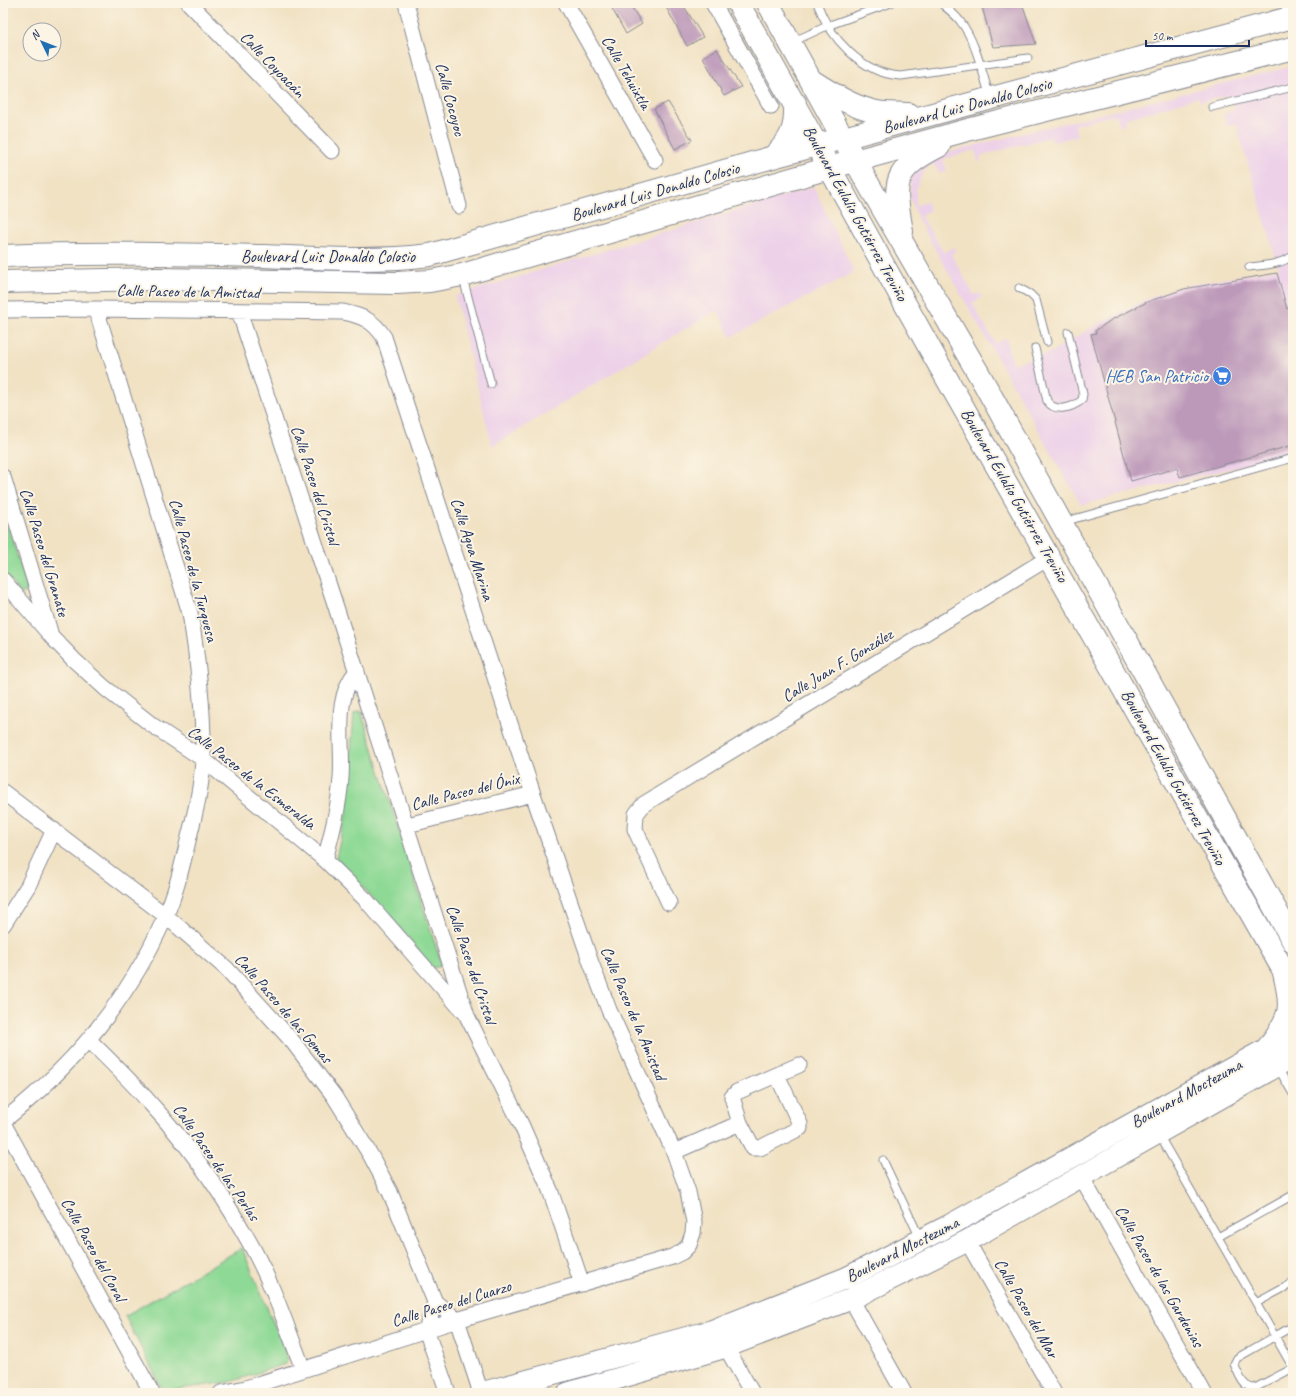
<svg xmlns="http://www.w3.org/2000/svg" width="1296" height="1396" font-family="Caveat,sans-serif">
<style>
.built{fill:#edd1e9;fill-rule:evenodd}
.green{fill:#8ed995;stroke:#54847a}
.building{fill:#bc98b9}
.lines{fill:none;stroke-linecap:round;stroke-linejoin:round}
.service-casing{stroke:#868891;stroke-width:9}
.minor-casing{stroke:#868891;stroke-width:17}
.secondary-casing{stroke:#868891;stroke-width:23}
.primary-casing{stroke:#868891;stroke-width:24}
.service{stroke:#fff;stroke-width:7}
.minor{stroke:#fff;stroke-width:15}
.secondary{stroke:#fff;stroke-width:21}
.primary{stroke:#fff;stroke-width:22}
.labels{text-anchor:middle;stroke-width:4;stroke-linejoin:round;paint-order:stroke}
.street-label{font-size:17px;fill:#1b2f5e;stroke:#fcf5e5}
.shop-label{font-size:17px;fill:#366cbe;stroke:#fcf5e5;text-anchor:end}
</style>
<rect width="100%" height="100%" fill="#fcf5e5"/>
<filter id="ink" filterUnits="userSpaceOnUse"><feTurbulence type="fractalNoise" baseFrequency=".025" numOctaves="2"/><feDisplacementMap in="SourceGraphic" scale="8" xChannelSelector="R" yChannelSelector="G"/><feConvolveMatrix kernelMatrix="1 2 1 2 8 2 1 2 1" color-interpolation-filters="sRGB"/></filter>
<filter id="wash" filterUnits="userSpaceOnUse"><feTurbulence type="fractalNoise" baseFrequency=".012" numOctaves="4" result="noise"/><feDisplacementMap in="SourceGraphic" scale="16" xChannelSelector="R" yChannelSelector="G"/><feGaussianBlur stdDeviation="0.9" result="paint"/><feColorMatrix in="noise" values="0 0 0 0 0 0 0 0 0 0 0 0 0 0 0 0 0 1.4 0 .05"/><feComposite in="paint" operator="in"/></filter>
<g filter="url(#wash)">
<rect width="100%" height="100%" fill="#f1e2c4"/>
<path class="built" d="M1293,66V453L1081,505L919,221L910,198L911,179L916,172L945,153ZM1231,95L1235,109L1224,114L1226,126L1236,123L1279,269L1178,287L1141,302L1099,323L1050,353L1014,364L1008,349L1007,338L995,343L972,303L982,297L979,293L974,295L951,254L956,251L953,247L944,253L921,216L930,210L927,202L916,205V188L922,175L927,168L933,164L940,173L947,171L943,159L975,150L978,162L981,161L980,156L1051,137L1053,142L1077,136L1075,125L1116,114L1120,126L1126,125L1125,119L1199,97L1200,102Z
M814,187L854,272L731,337L717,310L492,446L455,296Z"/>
<path class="green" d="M3,512L28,589L21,595L3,571Z
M361,711L442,966L433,968L395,922L336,858L346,815L354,713Z
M242,1248L288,1358L285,1364L230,1382L163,1391L125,1316Z"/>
<g id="blocks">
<path class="building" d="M609,3H629L642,24L626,34Z
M673,3H682L703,37L687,46L666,7Z
M981,3H1022L1036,44L993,47Z
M717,49L741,87L724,96L703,57Z
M668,102L692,140L675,149L654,109Z
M1277,273L1287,309L1293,307V445L1180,477L1177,468L1131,481L1091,334L1096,333L1095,331L1111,320L1147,302L1184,289Z"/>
</g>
</g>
<g filter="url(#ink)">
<use href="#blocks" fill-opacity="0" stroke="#868891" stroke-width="1"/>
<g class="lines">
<defs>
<path id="service" d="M817,3C830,38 862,74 901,76L1028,58
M941,3C947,9 955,14 960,21C976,41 982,72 990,97
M792,42L827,26L891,3
M1212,107L1293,87
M1249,267C1265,265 1279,265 1293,256
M463,278L491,384
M1019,288L1030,294L1036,300L1047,342
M1035,348L1047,401C1055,413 1072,408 1082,400L1083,394L1068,332
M1063,522L1293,458
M1278,1068L1293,1094
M1159,1135L1256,1303L1293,1283
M883,1160L920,1238
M1218,1237L1293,1195
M1256,1303L1293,1368
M1293,1326L1237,1358L1234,1364C1239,1374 1242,1388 1255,1388L1293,1368"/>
<path id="minor" d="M189,3L332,151
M406,3L459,206
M566,3L655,160
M713,3L771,106
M3,310L96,309L343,312C362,316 373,320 384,337L533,794L591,963L609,1010L674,1152L688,1192L694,1222L693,1233L689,1245L682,1252L672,1257L457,1320L246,1388L221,1393
M239,311L335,604L467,1016L521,1124L550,1190L582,1284
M3,477L50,632
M3,580L52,637L74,660L105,688L152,725L203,759L325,860L365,899L462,1010
M3,792L166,916L227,969L293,1042L334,1096L371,1156L390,1192L435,1302L457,1320L481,1393
M407,825L533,794
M325,860C332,833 339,806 341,778C344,743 332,699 357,671
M669,903L635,829L636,814L644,804L1050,557
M3,925L28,886L54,830
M89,1040C110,1061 131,1081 150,1103C187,1143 220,1190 247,1238C271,1279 286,1325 303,1369
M777,1075L800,1124V1128L760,1148H753L740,1123L732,1097L737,1092L799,1065
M3,1121C72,1067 130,998 165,917C176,893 182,866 188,841C195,814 202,786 203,758C204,709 198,661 190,613L96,309
M3,1123L152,1393
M674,1152L740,1123
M1082,1178L1204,1393
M967,1241L1054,1393
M851,1299L904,1393
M435,1302L426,1330L448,1393
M726,1347L752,1393"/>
<path id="secondary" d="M481,1393L711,1331L846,1278L950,1225L1293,1034
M568,1393L726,1347L851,1299L967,1241L1277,1066L1293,1055"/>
<path id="primary" d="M738,3L934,356L1293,987
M768,3L866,180L980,376L1293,941
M812,81C833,94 852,107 877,112C887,114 898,113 908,114
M773,157C792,139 796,129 795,103
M902,232C894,183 890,171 939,146
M3,256C90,252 177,254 264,256C319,258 375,262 430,255L773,157L1293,17
M3,282L157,279L397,283L430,281L462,275L829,168L971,129L1293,48
M1269,1046C1291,1016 1293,1010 1284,973"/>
</defs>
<use href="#service" class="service-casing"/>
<use href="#minor" class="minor-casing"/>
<use href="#secondary" class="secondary-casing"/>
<use href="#primary" class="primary-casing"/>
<use href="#service" class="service"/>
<use href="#minor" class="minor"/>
<use href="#secondary" class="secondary"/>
<use href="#primary" class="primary"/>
</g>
</g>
<defs>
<symbol id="supermarket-disc" viewBox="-11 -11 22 22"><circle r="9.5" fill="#3f7fe0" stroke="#fcf5e5"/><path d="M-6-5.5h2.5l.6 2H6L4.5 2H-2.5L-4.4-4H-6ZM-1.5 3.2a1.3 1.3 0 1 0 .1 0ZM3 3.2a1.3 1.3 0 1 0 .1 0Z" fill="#fff"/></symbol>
</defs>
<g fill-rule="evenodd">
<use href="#supermarket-disc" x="1211" y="365" width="22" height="22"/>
</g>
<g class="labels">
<g class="street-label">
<text transform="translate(273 64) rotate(46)" y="6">Calle Coyoacán</text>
<text transform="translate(627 72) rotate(60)" y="6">Calle Tehuixtla</text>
<text transform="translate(451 99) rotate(75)" y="6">Calle Cocoyoc</text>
<text transform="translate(967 105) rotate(-15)" y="6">Boulevard Luis Donaldo Colosio</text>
<text transform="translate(655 191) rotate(-16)" y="6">Boulevard Luis Donaldo Colosio</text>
<text transform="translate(856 213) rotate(61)" y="6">Boulevard Eulalio Gutiérrez Treviño</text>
<text x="328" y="262">Boulevard Luis Donaldo Colosio</text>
<text transform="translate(188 291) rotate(1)" y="6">Calle Paseo de la Amistad</text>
<text transform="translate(316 485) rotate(72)" y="6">Calle Paseo del Cristal</text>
<text transform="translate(1015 495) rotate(60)" y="6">Boulevard Eulalio Gutiérrez Treviño</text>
<text transform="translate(473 549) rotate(72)" y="6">Calle Agua Marina</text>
<text transform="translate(45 552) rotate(73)" y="6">Calle Paseo del Granate</text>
<text transform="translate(194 570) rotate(75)" y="6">Calle Paseo de la Turquesa</text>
<text transform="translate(837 665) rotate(-31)" y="6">Calle Juan F. González</text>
<text transform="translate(252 777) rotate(38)" y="6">Calle Paseo de la Esmeralda</text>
<text transform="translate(1174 777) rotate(61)" y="6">Boulevard Eulalio Gutiérrez Treviño</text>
<text transform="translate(465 791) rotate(-14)" y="6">Calle Paseo del Ónix</text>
<text transform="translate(472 964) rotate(71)" y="6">Calle Paseo del Cristal</text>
<text transform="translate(284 1008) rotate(49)" y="6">Calle Paseo de las Gemas</text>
<text transform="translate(634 1013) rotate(67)" y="6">Calle Paseo de la Amistad</text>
<text transform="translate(1186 1093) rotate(-29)" y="6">Boulevard Moctezuma</text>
<text transform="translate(217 1162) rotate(55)" y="6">Calle Paseo de las Perlas</text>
<text transform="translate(94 1249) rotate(61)" y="6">Calle Paseo del Coral</text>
<text transform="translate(902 1249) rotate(-27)" y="6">Boulevard Moctezuma</text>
<text transform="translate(1160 1276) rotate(60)" y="6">Calle Paseo de las Gardenias</text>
<text transform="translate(451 1303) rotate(-17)" y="6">Calle Paseo del Cuarzo</text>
<text transform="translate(1027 1308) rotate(60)" y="6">Calle Paseo del Mar</text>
</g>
<g class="shop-label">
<text x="1208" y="382">HEB San Patricio</text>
</g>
</g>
<rect width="1296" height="1396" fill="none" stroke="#fcf5e5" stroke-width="16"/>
<g transform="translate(42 42) rotate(313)"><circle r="19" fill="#fcf5e5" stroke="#a2a6af"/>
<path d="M0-3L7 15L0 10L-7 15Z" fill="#1f6fb2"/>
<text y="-6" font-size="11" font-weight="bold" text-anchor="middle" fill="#1b2f5e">N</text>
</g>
<path d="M1146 40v6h103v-6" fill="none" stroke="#1b2f5e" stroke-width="2"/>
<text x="1152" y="40" font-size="12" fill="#1b2f5e" stroke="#fcf5e5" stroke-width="3" paint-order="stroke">50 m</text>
</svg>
